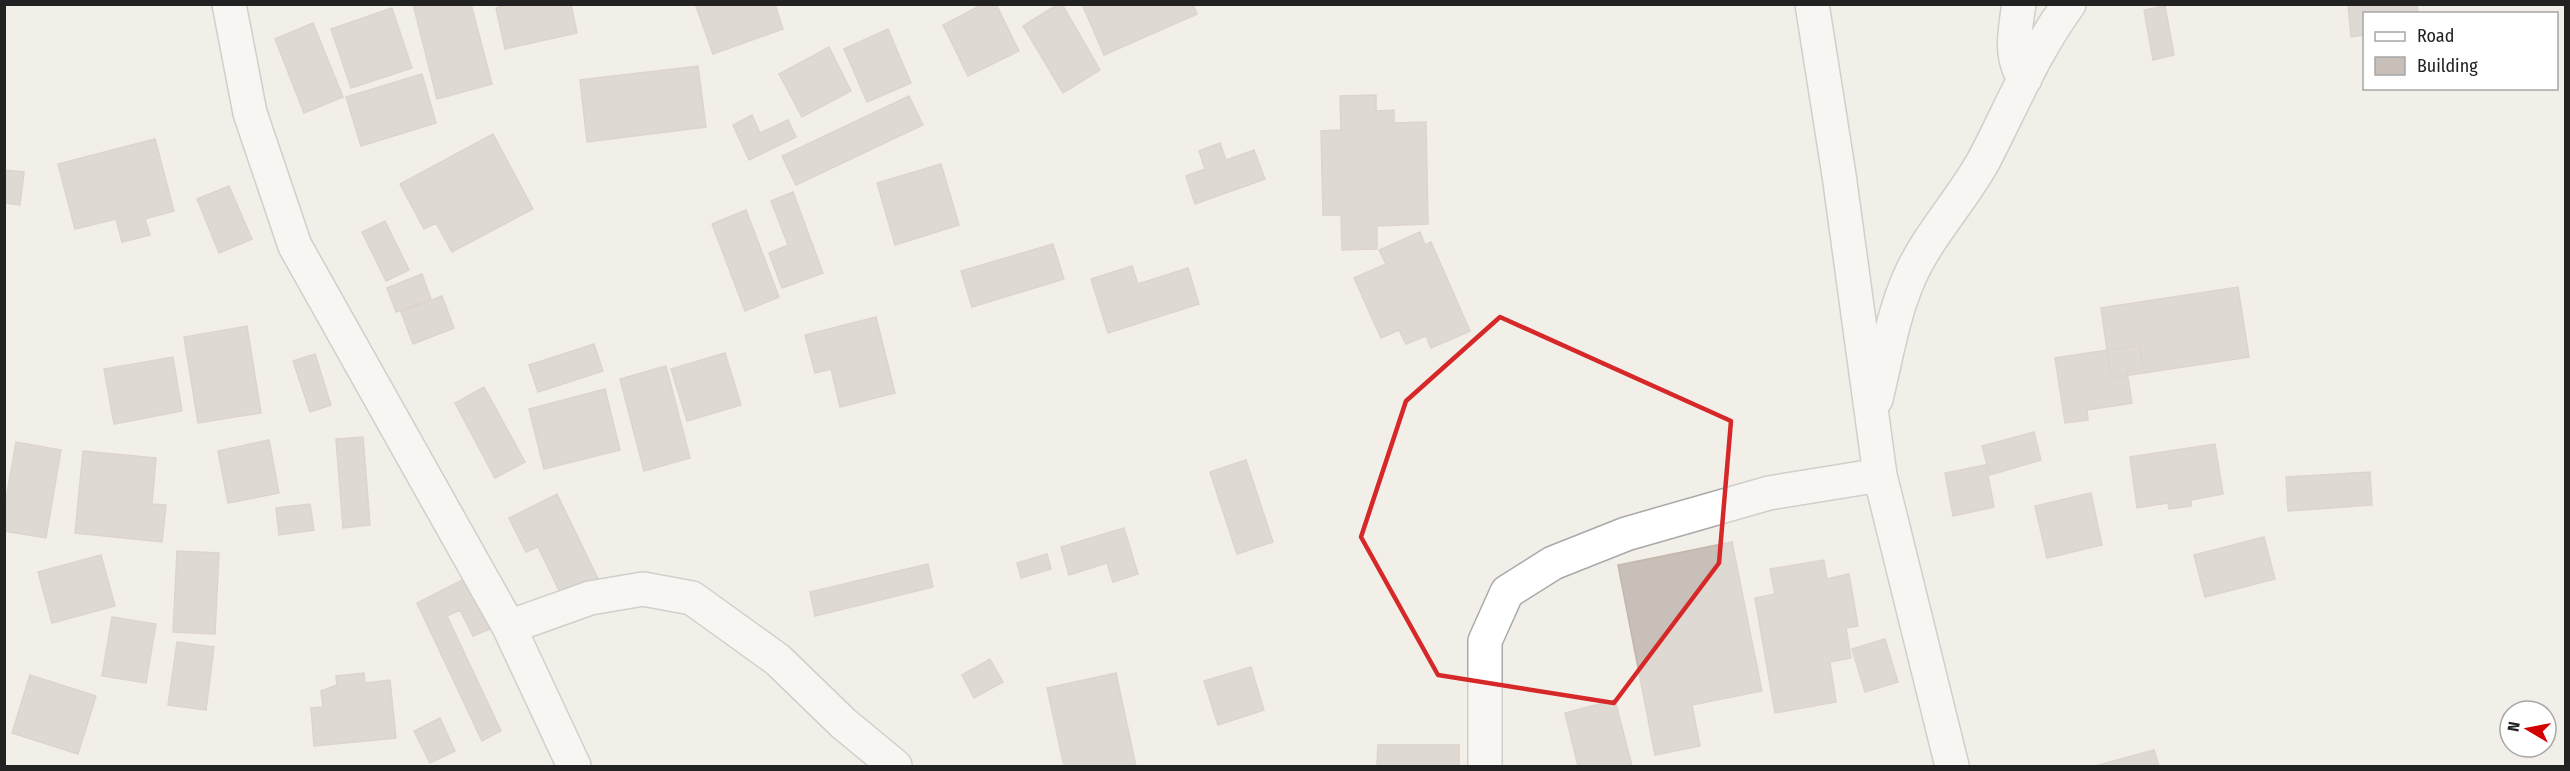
<svg xmlns="http://www.w3.org/2000/svg" width="2570" height="771" font-family="'Fira Sans Condensed',sans-serif">
<style>
.building{fill:#c7bfb8;stroke:#c4b6ab;stroke-width:1.5}
.lines{fill:none;stroke-linecap:round;stroke-linejoin:round}
.minor-casing{stroke:#a9a9a9;stroke-width:36}
.minor{stroke:#fff;stroke-width:33}
.marked{fill:none;stroke:#d62828;stroke-width:4.5;stroke-linejoin:round}
</style>
<rect width="100%" height="100%" fill="#f2efe9"/>
<path class="building" d="M413,4H471L492,84L437,99Z
M509,4H571L577,33L505,49L496,8Z
M699,4H775L783,29L713,54L696,6Z
M983,4H996L1019,51L968,76L943,25Z
M1058,4H1062L1100,70L1063,93L1023,26Z
M1082,4H1193L1197,14L1104,55Z
M2348,4H2417L2418,14H2364V35L2351,37Z
M2165,6L2174,55L2153,60L2144,10Z
M392,8L412,68L351,88L331,29Z
M313,23L343,97L304,113L275,39Z
M888,29L911,83L867,102L844,49Z
M829,47L851,91L802,117L779,74Z
M698,66L706,127L587,142L580,80Z
M422,74L436,123L361,146L346,97Z
M1376,95V111L1394,110V123L1426,122L1428,224L1377,226V249L1342,250L1341,215H1323L1321,131L1341,130L1340,96Z
M909,96L923,125L796,185L782,156Z
M752,115L760,133L788,120L796,137L749,160L733,125Z
M493,134L533,209L452,252L436,223L424,229L400,184Z
M155,139L174,211L145,219L150,235L122,242L116,219L75,229L58,164Z
M1220,143L1226,160L1254,150L1265,179L1195,204L1186,176L1205,169L1199,151Z
M941,164L959,225L895,245L877,183Z
M4,170L24,172L20,205L4,203Z
M229,186L252,239L219,253L197,199Z
M793,192L823,273L782,288L769,253L788,245L771,201Z
M746,210L779,297L745,311L712,224Z
M385,221L409,270L386,281L362,232Z
M1420,232L1425,245L1431,242L1470,331L1431,348L1426,336L1406,344L1399,330L1381,338L1354,278L1386,264L1379,250Z
M1053,244L1064,279L972,307L961,271Z
M1132,266L1138,284L1188,268L1199,304L1108,333L1091,279Z
M422,274L431,299L396,312L387,288Z
M2238,287L2249,357L2111,378L2101,308Z
M442,296L454,328L413,344L401,312Z
M876,317L895,393L840,407L831,369L815,373L805,335Z
M247,326L261,413L198,423L184,337Z
M594,344L603,371L538,392L529,365Z
M2140,345L2143,369L2127,371L2132,403L2087,410L2088,420L2065,423L2055,358Z
M725,353L741,405L687,421L671,369Z
M315,354L331,405L310,412L293,361Z
M173,357L182,411L114,424L104,369Z
M666,366L690,458L644,471L620,379Z
M484,387L525,462L495,478L455,403Z
M605,389L620,450L544,469L529,409Z
M2034,432L2041,460L1990,475L1982,446Z
M363,437L370,525L343,528L336,439Z
M269,440L279,493L228,503L218,451Z
M16,442L61,450L46,538L4,531V510Z
M2215,444L2223,494L2191,500V506L2169,509L2168,503L2137,508L2130,457Z
M83,451L156,458L152,504L166,505L162,542L75,533Z
M1246,460L1273,542L1237,554L1210,472Z
M1986,465L1994,507L1953,516L1945,473Z
M2370,472L2372,505L2288,511L2286,477Z
M2091,493L2102,545L2047,558L2035,506Z
M557,494L601,585L565,603L538,547L526,552L509,518Z
M310,504L314,530L279,535L276,508Z
M1124,528L1138,574L1113,582L1107,563L1069,575L1061,547Z
M2264,537L2275,579L2205,597L2194,555Z
M1732,542L1762,691L1692,705L1700,746L1655,755L1618,565Z
M177,551L219,553L215,634L173,632Z
M1047,554L1051,569L1021,578L1017,563Z
M101,555L115,606L52,623L38,572Z
M1824,560L1827,579L1849,574L1858,626L1846,628L1851,658L1830,662L1836,702L1775,713L1755,598L1775,594L1770,569Z
M928,564L933,587L815,616L810,592Z
M468,577L492,628L473,636L460,610L447,616L501,731L482,741L417,603Z
M112,617L156,624L146,683L102,676Z
M1885,639L1898,682L1865,692L1852,649Z
M177,642L214,647L206,710L168,705Z
M990,659L1003,682L974,698L962,675Z
M1251,667L1264,710L1218,725L1204,681Z
M364,673L365,683L390,680L396,738L314,746L311,708L323,707L321,691L337,685L336,676Z
M1116,673L1136,766H1064L1047,688Z
M30,675L96,696L78,754L12,733Z
M1615,700L1632,766H1578L1565,713Z
M440,718L455,751L430,763L414,731Z
M1378,745H1459V766H1377Z
M2154,750L2159,766H2095Z"/>
<g class="lines">
<defs>
<path id="minor" d="M229,4L250,113L295,246L509,627L574,766
M1812,4L1839,175L1880,475L1952,766
M2019,4C2015,30 2009,58 2025,79
M1876,399C1886,358 1893,314 1910,276C1929,234 1962,200 1984,160C2011,108 2034,52 2069,4
M509,627L590,598L643,589L692,598L778,660L843,723L895,766
M1485,766V641L1507,592L1553,563L1626,534L1769,493L1880,475"/>
</defs>
<use href="#minor" class="minor-casing"/>
<use href="#minor" class="minor"/>
</g>
<path d="M0 0H2570V771H0ZM1500,317L1731,421L1719,563L1614,703L1438,675L1361,537L1406,401Z" fill="#f2efe9" fill-opacity=".55" fill-rule="evenodd"/>
<path class="marked" d="M1500,317L1731,421L1719,563L1614,703L1438,675L1361,537L1406,401Z"/>
<rect width="2570" height="771" fill="none" stroke="#222222" stroke-width="12"/>
<rect x="2363" y="12" width="195" height="78" fill="#ffffff" stroke="#a7a7a7" stroke-width="1.5"/>
<rect x="2375" y="32" width="30" height="9" fill="#ffffff" stroke="#a7a7a7" stroke-width="1.5"/>
<text x="2417" y="42" font-size="18" fill="#222222">Road</text>
<rect x="2375" y="57" width="30" height="18" fill="#c7bfb8" stroke="#a7a7a7" stroke-width="1.5"/>
<text x="2417" y="72" font-size="18" fill="#222222">Building</text>
<g transform="translate(2528 729) rotate(280)"><circle r="28" fill="#ffffff" stroke="#a7a7a7" stroke-width="1.5"/>
<path d="M0-4.5L10 22L0 15L-10 22Z" fill="#d40000"/>
<text y="-9" font-size="16" font-weight="bold" text-anchor="middle" fill="#222222">N</text>
</g>
</svg>
